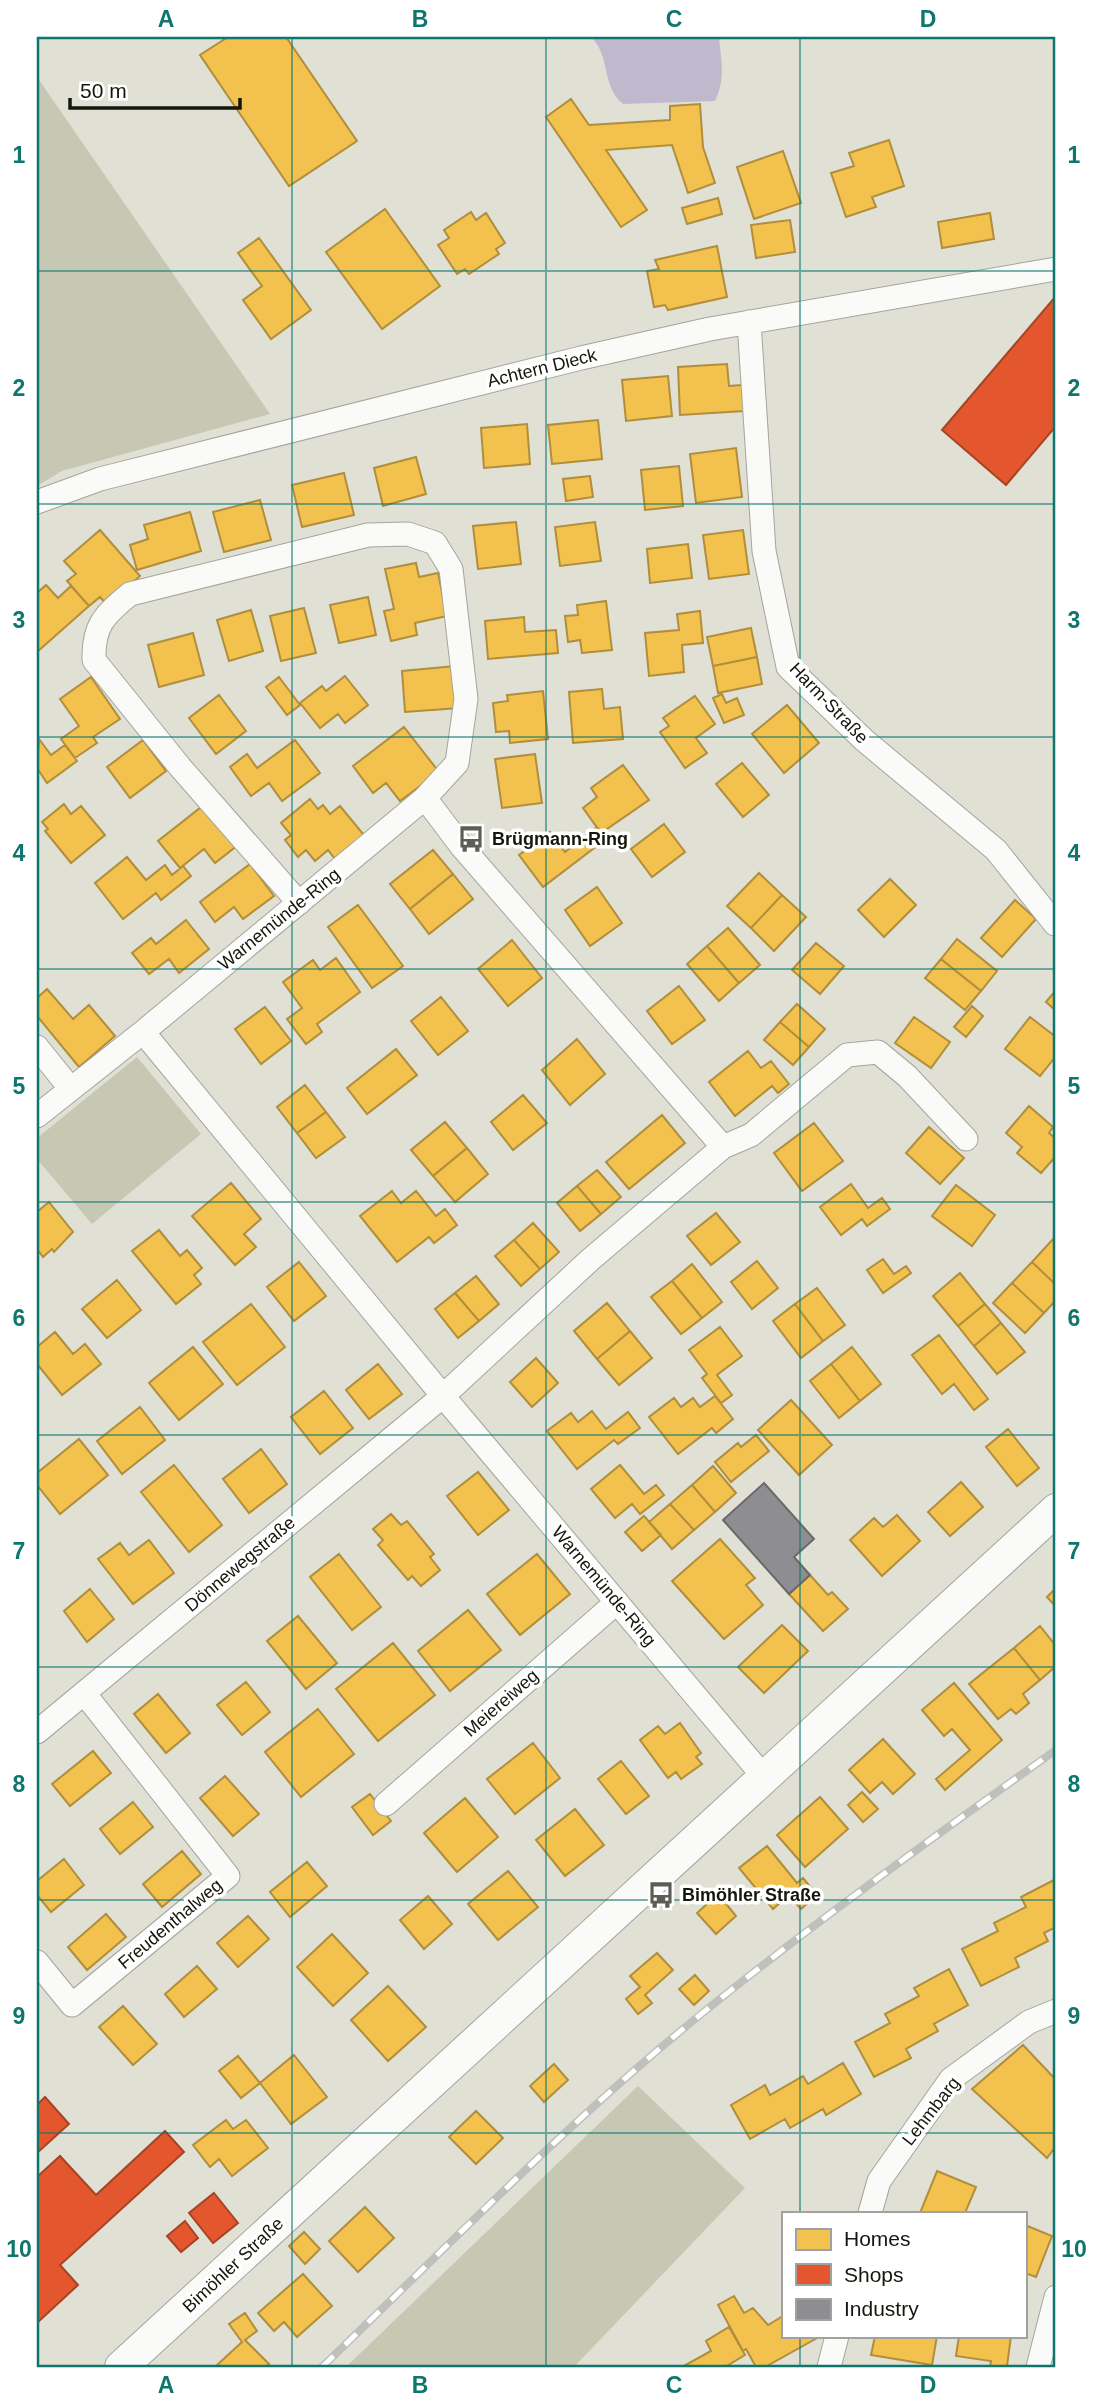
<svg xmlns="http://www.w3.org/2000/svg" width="1093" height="2404" font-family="Arial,sans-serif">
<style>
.green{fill:#c7c8b3}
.water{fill:#c0b9cd}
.homes{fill:#f2c14e;stroke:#b08e3b;stroke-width:2}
.shops{fill:#e4572e;stroke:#a64424;stroke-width:2}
.industry{fill:#8d8d92;stroke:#69696a;stroke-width:2}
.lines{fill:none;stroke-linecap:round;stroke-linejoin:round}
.street-casing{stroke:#a4a59b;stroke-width:25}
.secondary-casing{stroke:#a4a59b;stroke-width:34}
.street{stroke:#fafaf9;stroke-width:23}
.secondary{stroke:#fafaf9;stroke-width:32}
.rail-casing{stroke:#bfbfbc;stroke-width:8}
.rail{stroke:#fff;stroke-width:5;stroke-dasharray:16;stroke-linecap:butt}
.grid{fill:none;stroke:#0f766e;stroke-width:2;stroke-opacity:0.55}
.labels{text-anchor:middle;stroke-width:7;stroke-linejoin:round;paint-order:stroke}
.street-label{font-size:18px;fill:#15160e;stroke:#fff}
.poi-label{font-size:18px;font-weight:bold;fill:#15160e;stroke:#fff;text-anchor:start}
.neatline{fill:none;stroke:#0f766e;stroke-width:2.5}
.grid-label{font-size:23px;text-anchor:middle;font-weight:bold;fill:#0f766e}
</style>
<rect width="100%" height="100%" fill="#e0e0d5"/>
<path class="green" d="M37,77L270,414L62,471L37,486Z
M137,1057L201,1134L92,1224L37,1159V1138Z
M638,2086L745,2188L574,2367H346Z"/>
<path class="water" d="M591,37H719C721,59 726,80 715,101L623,104C601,86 611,56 591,37Z"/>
<path class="homes" d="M228,37H286L357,141L289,186L200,55Z
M571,99L589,125L670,120V106L700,104L703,147L715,183L688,193L672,145L606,150L647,210L621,227L546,117Z
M889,140L904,186L872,197L876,207L846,217L831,173L854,166L849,153Z
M783,151L801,203L754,219L737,167Z
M718,198L722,214L687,224L682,208Z
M385,209L440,286L382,329L326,252Z
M471,212L476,220L486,213L505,243L496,249L499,254L469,274L465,269L457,274L438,245L449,238L444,230Z
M990,213L994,239L942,248L938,222Z
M790,220L795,252L756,258L751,225Z
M259,238L311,310L271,339L243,300L262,286L238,253Z
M717,246L727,297L668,310L665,305L654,307L647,271L659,269L655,260Z
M727,364L729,386L742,385L744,411L680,415L678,367Z
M668,376L672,416L626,421L622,380Z
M598,420L602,459L552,464L548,425Z
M527,424L530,464L484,468L481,428Z
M736,448L742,497L696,503L690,454Z
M416,457L426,494L383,506L374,468Z
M679,466L683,506L645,510L641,470Z
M344,473L354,515L302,527L292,485Z
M590,476L593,497L566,501L563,479Z
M260,500L271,540L224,552L213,512Z
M190,512L201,551L137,570L130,545L148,539L144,525Z
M516,522L521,564L478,569L473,526Z
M595,522L601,561L560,566L555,527Z
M100,530L140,576L107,605L100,597L89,606L67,581L76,574L64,561Z
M743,530L749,574L709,579L703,535Z
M688,544L692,578L650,583L647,549Z
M416,563L419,577L438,573L447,616L415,623L417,635L391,641L384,611L394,609L385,569Z
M46,585L58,598L71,586L89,606L37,652V593Z
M368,597L376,635L339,643L330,605Z
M606,601L612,650L582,653L580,640L568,642L565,616L578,615L577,605Z
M304,608L316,653L281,661L270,616Z
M251,610L263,651L229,661L217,620Z
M700,611L703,643L682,645L684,672L649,676L645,633L679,630L677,614Z
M524,617L525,632L556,630L558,653L488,659L485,621Z
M751,628L757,657L713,666L707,637Z
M193,633L204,675L159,687L148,645Z
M757,657L762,684L718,693L713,666Z
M455,666L459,708L405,712L402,671Z
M345,676L368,705L345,723L338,714L320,728L300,703L322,686L326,691Z
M91,677L120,719L93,737L97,743L75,758L61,739L79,726L60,699Z
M279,677L300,705L287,715L266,687Z
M602,689L604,709L620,707L623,739L573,743L569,692Z
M543,691L548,739L510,743L509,731L496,732L493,703L508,701L507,695Z
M722,694L726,703L737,698L744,715L724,723L713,698Z
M219,695L246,731L216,754L189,718Z
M695,696L715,724L696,738L707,753L685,768L660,732L669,726L663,718Z
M787,705L819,743L784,773L752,734Z
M404,727L439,772L400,801L386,783L373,793L353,766Z
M39,739L51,755L65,745L77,761L47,783L39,771L37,773Z
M143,740L166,771L130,798L107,767Z
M295,740L320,773L282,801L269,783L251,796L230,767L247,754L257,768Z
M535,754L542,803L502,808L495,759Z
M742,763L769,795L743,817L716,784Z
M623,765L649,800L601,833L583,808L597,797L591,788Z
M310,799L318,809L323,805L330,814L340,806L364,835L335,859L328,850L315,861L306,850L298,857L285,840L291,835L281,823Z
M64,804L71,814L81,806L105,835L71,863L45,831L48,829L42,822Z
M205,804L238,845L215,863L204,849L180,868L158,841Z
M664,824L685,852L652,877L631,849Z
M597,827L606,839L543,887L519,855L550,832L565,852Z
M433,850L453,874L410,909L390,884Z
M127,857L146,880L165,865L172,875L183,866L191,876L161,900L156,893L123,919L95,883Z
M250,864L274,896L243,919L234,907L215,922L200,902Z
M759,873L782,895L751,928L727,906Z
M453,874L473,899L429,934L410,909Z
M890,879L916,905L884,937L858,910Z
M597,887L622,923L590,946L565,910Z
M782,895L806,917L774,951L751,928Z
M1015,900L1036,919L1002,957L981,938Z
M358,905L403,966L372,988L328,927Z
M186,920L209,949L179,973L169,959L149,974L132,953L151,938L156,944Z
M728,928L760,965L739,983L707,946Z
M957,939L997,971L981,991L941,959Z
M512,940L542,978L508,1006L478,969Z
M816,943L844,966L820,994L792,970Z
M707,946L739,983L719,1001L687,964Z
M336,958L360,992L317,1024L322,1032L306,1044L287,1019L302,1008L283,982L313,960L320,970Z
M941,959L981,991L965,1010L925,978Z
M679,986L705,1020L672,1044L647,1011Z
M47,989L73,1019L89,1005L115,1036L79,1067L37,1016V998Z
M1056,990V1011L1046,1002Z
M441,997L468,1031L438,1055L411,1021Z
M797,1004L825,1029L809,1047L780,1022Z
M972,1006L983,1016L966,1037L954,1027Z
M265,1007L291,1041L261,1064L235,1029Z
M914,1017L950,1042L931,1068L895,1043Z
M1030,1017L1056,1037V1056L1040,1076L1005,1049Z
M780,1022L809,1047L793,1065L764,1040Z
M577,1039L605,1074L570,1105L542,1070Z
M396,1049L417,1075L367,1114L347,1088Z
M748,1051L761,1068L771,1061L789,1084L778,1093L772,1086L735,1116L709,1082Z
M305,1085L326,1112L297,1133L277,1107Z
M523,1095L547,1123L513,1150L491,1122Z
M1029,1106L1053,1127L1049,1133L1056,1139V1156L1041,1173L1017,1153L1022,1147L1006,1133Z
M326,1112L345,1137L316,1158L297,1133Z
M662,1115L685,1143L629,1189L606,1162Z
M445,1122L467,1148L433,1176L411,1150Z
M814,1123L843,1161L802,1191L774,1153Z
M929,1127L964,1158L940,1184L906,1153Z
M467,1148L488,1174L455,1202L433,1176Z
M597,1170L621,1197L601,1214L577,1186Z
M231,1183L261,1219L244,1234L256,1247L235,1265L192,1216Z
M851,1184L868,1208L882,1198L890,1209L867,1226L862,1219L841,1235L820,1207Z
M956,1185L995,1215L972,1246L932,1216Z
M577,1186L601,1214L580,1231L557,1203Z
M392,1191L401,1203L416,1191L436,1216L445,1209L457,1225L434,1243L429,1237L397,1262L360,1216Z
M49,1202L73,1232L54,1252L52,1249L43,1257L37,1249V1212Z
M716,1213L740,1242L711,1265L687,1236Z
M533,1223L559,1252L540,1269L514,1240Z
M159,1230L180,1256L187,1250L202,1268L194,1275L201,1284L176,1304L132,1251Z
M1053,1239L1056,1243V1285L1032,1262Z
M514,1240L540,1269L521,1286L495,1256Z
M883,1259L894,1274L906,1266L911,1273L883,1293L867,1270Z
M757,1261L778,1288L752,1309L731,1282Z
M299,1262L326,1296L294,1321L267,1287Z
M1032,1262L1056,1285V1300L1044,1313L1012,1283Z
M692,1264L722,1302L702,1318L672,1281Z
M960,1273L985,1304L958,1326L933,1296Z
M476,1276L499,1304L479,1321L455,1293Z
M117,1280L141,1310L107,1338L82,1309Z
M672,1281L702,1318L681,1334L651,1297Z
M1012,1283L1044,1313L1025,1333L993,1303Z
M817,1288L845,1325L823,1341L795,1304Z
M455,1293L479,1321L458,1338L435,1309Z
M607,1303L630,1331L597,1359L574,1331Z
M251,1304L285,1347L237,1385L203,1342Z
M795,1304L823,1341L801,1358L773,1321Z
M985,1304L1001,1323L974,1346L958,1326Z
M1001,1323L1025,1352L997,1374L974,1346Z
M720,1327L742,1356L717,1375L732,1395L721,1403L702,1378L707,1374L689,1350Z
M630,1331L652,1358L619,1385L597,1359Z
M55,1332L73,1354L85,1344L101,1364L62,1395L37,1364V1347Z
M939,1335L988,1399L974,1410L954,1384L942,1394L912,1355Z
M193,1347L223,1384L179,1420L149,1383Z
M852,1347L881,1384L860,1401L831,1364Z
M536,1358L558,1383L532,1407L510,1382Z
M378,1364L402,1394L369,1419L346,1390Z
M831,1364L860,1401L839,1418L810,1381Z
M324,1391L353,1428L320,1454L291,1417Z
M715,1396L733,1419L716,1433L712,1428L678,1454L649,1417L674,1398L681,1407L693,1398L700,1407Z
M791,1400L832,1445L799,1475L758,1430Z
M140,1407L165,1440L122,1474L97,1441Z
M592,1411L606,1429L628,1412L640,1428L618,1444L614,1440L577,1469L547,1431L571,1413L578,1422Z
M1008,1429L1039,1468L1017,1486L986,1447Z
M756,1435L769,1451L731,1482L715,1462L738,1443L741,1447Z
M79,1439L108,1475L60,1514L37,1485V1473Z
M261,1449L287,1484L249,1513L223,1479Z
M174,1465L222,1525L189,1552L141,1492Z
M620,1465L644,1494L656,1485L664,1495L640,1514L632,1504L615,1518L591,1489Z
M713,1466L736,1493L715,1512L692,1485Z
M478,1472L509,1510L478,1535L447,1496Z
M961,1482L983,1507L950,1536L928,1512Z
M692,1485L715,1512L694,1530L670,1504Z
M670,1504L694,1530L672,1549L649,1522Z
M391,1514L401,1525L407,1521L434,1554L430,1557L440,1570L421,1586L412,1576L408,1580L378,1545L383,1540L373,1529Z
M897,1515L920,1541L882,1576L850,1540L874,1518L883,1527Z
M644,1516L661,1535L642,1551L625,1532Z
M720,1539L755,1578L746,1585L763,1605L724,1639L672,1581Z
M149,1540L174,1573L133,1604L98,1559L120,1543L129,1555Z
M339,1554L381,1607L352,1630L310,1577Z
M537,1554L570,1594L520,1635L487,1594Z
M810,1575L828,1595L832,1592L848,1609L823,1631L789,1594Z
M1056,1588V1607L1047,1597Z
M90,1589L114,1619L87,1642L64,1611Z
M468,1610L501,1650L450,1691L418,1651Z
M298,1616L337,1663L306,1689L267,1641Z
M782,1625L808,1651L764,1693L738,1667Z
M1040,1626L1056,1646V1666L1040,1680L1014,1648Z
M393,1643L435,1695L378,1741L336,1689Z
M1014,1648L1040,1680L1023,1694L1029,1703L1016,1714L1011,1709L998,1719L969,1684Z
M246,1682L270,1712L242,1735L217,1705Z
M954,1683L1002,1740L945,1790L936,1779L970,1750L952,1729L944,1736L922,1710Z
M158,1694L190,1733L166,1753L134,1714Z
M318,1709L354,1754L301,1797L265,1752Z
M680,1723L701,1753L696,1757L702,1764L681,1779L676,1772L668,1778L640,1740L658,1726L665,1734Z
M883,1739L915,1774L893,1794L882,1782L870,1793L849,1770Z
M533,1743L560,1778L515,1814L487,1779Z
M93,1751L111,1773L70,1806L52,1784Z
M621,1761L649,1796L626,1814L598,1779Z
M225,1776L259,1814L233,1836L200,1798Z
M862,1792L878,1809L863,1822L848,1805Z
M370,1794L391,1821L373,1835L352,1807Z
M820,1797L848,1829L805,1867L777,1835Z
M465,1798L498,1837L457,1872L424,1833Z
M133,1802L153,1827L120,1854L100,1829Z
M575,1809L604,1845L565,1876L536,1840Z
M767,1846L797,1883L803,1878L817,1895L801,1909L789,1895L773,1909L739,1868Z
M182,1851L201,1874L162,1907L143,1884Z
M64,1859L84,1885L51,1912L37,1895V1881Z
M307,1862L327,1886L290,1917L270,1892Z
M508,1871L538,1907L498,1940L468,1904Z
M1056,1879V1927L1044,1933L1048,1941L1015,1958L1019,1967L981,1986L962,1949L998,1931L994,1923L1026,1907L1021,1897Z
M718,1894L736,1916L716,1934L697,1913Z
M428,1896L452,1924L424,1949L400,1920Z
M106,1914L126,1937L87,1970L68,1947Z
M248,1916L269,1939L238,1967L217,1943Z
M332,1934L368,1973L333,2006L297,1967Z
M657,1953L673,1970L645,1995L652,2003L638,2014L626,1999L640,1987L630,1976Z
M197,1966L217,1989L184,2017L165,1994Z
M949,1969L968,2005L934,2024L938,2031L906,2049L911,2058L874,2077L855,2042L890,2023L885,2014L919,1996L914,1988Z
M695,1975L709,1991L694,2005L679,1989Z
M388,1986L426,2027L388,2061L351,2020Z
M123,2006L157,2044L133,2065L99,2027Z
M1023,2045L1056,2080V2146L1047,2158L972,2089Z
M294,2055L327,2097L291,2124L260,2083Z
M238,2056L260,2083L241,2098L219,2071Z
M843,2063L861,2094L826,2115L823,2109L790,2128L785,2119L750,2139L731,2105L765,2085L770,2095L803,2076L808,2084Z
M554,2064L568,2080L544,2102L530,2086Z
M476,2111L503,2138L476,2164L449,2137Z
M226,2120L233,2129L246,2120L268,2148L232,2176L219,2159L210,2167L193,2145Z
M937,2171L976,2187L965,2213H920Z
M365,2207L394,2238L358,2272L329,2241Z
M1025,2225L1052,2236L1036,2277L1025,2273Z
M304,2232L320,2249L305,2264L289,2246Z
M303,2274L332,2306L297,2337L284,2322L274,2331L258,2313Z
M734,2296L744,2313L753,2308L768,2325L783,2316V2336L819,2337L765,2367H756L746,2349L743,2351L718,2305Z
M245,2313L257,2331L245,2340L269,2364L265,2367H219L217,2365L242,2342L229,2324Z
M729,2327L745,2355L725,2367H682L711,2351L706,2341Z
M875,2336H937L932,2365L871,2355Z
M959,2336H1011L1007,2366L1020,2367H990L991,2361L956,2356Z"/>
<path class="shops" d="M1056,296V426L1006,485L942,430Z
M45,2097L69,2124L37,2153V2105Z
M165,2131L184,2152L60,2265L78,2285L37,2323V2177L60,2156L96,2195Z
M214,2193L238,2223L213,2243L189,2213Z
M185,2221L198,2238L181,2252L167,2236Z"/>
<path class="industry" d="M764,1483L814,1539L794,1557L810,1575L789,1594L723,1520Z"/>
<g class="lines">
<defs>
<path id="street" d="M749,322L764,551L788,667L864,740L996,850L1055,924
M37,502L100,479L581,358L710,329L1056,269
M425,798L462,847L723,1147
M299,903L180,767L94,660C93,626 104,615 130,594L368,535L408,534L435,543L451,569L466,699L457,763L425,798L143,1032L443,1396L764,1777
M37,1047L70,1088
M37,1116L143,1032
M37,1732L443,1396L591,1259L723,1147L751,1135L847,1055L878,1052L907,1076L966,1139
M386,1804L617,1602
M37,1962L72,2005L228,1876L84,1693
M870,2213L879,2181L951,2079L1029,2022L1056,2011
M829,2367L837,2336
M1038,2367L1056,2297"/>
<path id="secondary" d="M121,2367L1056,1510"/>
</defs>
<use href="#street" class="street-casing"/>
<use href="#secondary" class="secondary-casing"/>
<use href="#street" class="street"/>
<use href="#secondary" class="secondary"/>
<defs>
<path id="rail" d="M322,2367C446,2248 567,2123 700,2015C815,1922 936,1835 1056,1750"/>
</defs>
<use href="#rail" class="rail-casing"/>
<use href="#rail" class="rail"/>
</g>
<path class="grid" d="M292,37V2367M546,37V2367M800,37V2213M37,271H1056M37,504H1056M37,737H1056M37,969H1056M37,1202H1056M37,1435H1056M37,1667H1056M37,1900H1056M37,2133H1056M800,2336V2367"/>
<defs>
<symbol id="bus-bare" viewBox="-9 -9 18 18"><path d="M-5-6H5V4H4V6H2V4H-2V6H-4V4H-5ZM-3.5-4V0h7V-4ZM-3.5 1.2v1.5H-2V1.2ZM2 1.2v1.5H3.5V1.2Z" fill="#5c5d54" stroke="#fff" stroke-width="2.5" paint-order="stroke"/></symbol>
</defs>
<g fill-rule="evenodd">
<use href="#bus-bare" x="452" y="820" width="38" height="38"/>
<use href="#bus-bare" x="642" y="1876" width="38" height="38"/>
</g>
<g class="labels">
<g class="street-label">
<text transform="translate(542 368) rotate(-14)" y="6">Achtern Dieck</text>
<text transform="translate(829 703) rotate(46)" y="6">Harm-Straße</text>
<text transform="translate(279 919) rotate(-39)" y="6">Warnemünde-Ring</text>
<text transform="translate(240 1564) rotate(-40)" y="6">Dönnewegstraße</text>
<text transform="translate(604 1586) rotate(50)" y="6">Warnemünde-Ring</text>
<text transform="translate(501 1703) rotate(-41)" y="6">Meiereiweg</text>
<text transform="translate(170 1924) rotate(-40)" y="6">Freudenthalweg</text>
<text transform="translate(931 2111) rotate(-52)" y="6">Lehmbarg</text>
<text transform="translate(233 2265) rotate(-43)" y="6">Bimöhler Straße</text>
</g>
<g class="poi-label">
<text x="492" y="845">Brügmann-Ring</text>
<text x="682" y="1901">Bimöhler Straße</text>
</g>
</g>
<rect width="1093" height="2404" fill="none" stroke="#ffffff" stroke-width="77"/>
<rect x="782" y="2212" width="245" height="126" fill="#ffffff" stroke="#a1a29f" stroke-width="2"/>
<rect x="796" y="2229" width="35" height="21" fill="#f2c14e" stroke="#a1a29f" stroke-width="2"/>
<text x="844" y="2246" font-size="21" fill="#15160e">Homes</text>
<rect x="796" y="2264" width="35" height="21" fill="#e4572e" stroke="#a1a29f" stroke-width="2"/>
<text x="844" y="2282" font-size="21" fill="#15160e">Shops</text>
<rect x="796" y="2299" width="35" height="21" fill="#8d8d92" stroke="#a1a29f" stroke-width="2"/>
<text x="844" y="2316" font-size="21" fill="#15160e">Industry</text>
<path d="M70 98v10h170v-10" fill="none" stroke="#15160e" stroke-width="3.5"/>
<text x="80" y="98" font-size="21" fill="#15160e" stroke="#ffffff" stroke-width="5" paint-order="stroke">50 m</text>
<rect x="38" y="38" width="1016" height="2328" class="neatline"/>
<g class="grid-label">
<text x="166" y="27">A</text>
<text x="420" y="27">B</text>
<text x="674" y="27">C</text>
<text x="928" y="27">D</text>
<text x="19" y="163">1</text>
<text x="1074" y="163">1</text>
<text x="19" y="396">2</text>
<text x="1074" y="396">2</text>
<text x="19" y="628">3</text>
<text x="1074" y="628">3</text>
<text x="19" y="861">4</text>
<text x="1074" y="861">4</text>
<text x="19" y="1094">5</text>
<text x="1074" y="1094">5</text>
<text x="19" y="1326">6</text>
<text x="1074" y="1326">6</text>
<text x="19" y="1559">7</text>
<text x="1074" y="1559">7</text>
<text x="19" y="1792">8</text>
<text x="1074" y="1792">8</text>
<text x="19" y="2024">9</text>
<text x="1074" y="2024">9</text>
<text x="19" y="2257">10</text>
<text x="1074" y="2257">10</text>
<text x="166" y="2393">A</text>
<text x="420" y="2393">B</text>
<text x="674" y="2393">C</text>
<text x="928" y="2393">D</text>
</g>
</svg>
